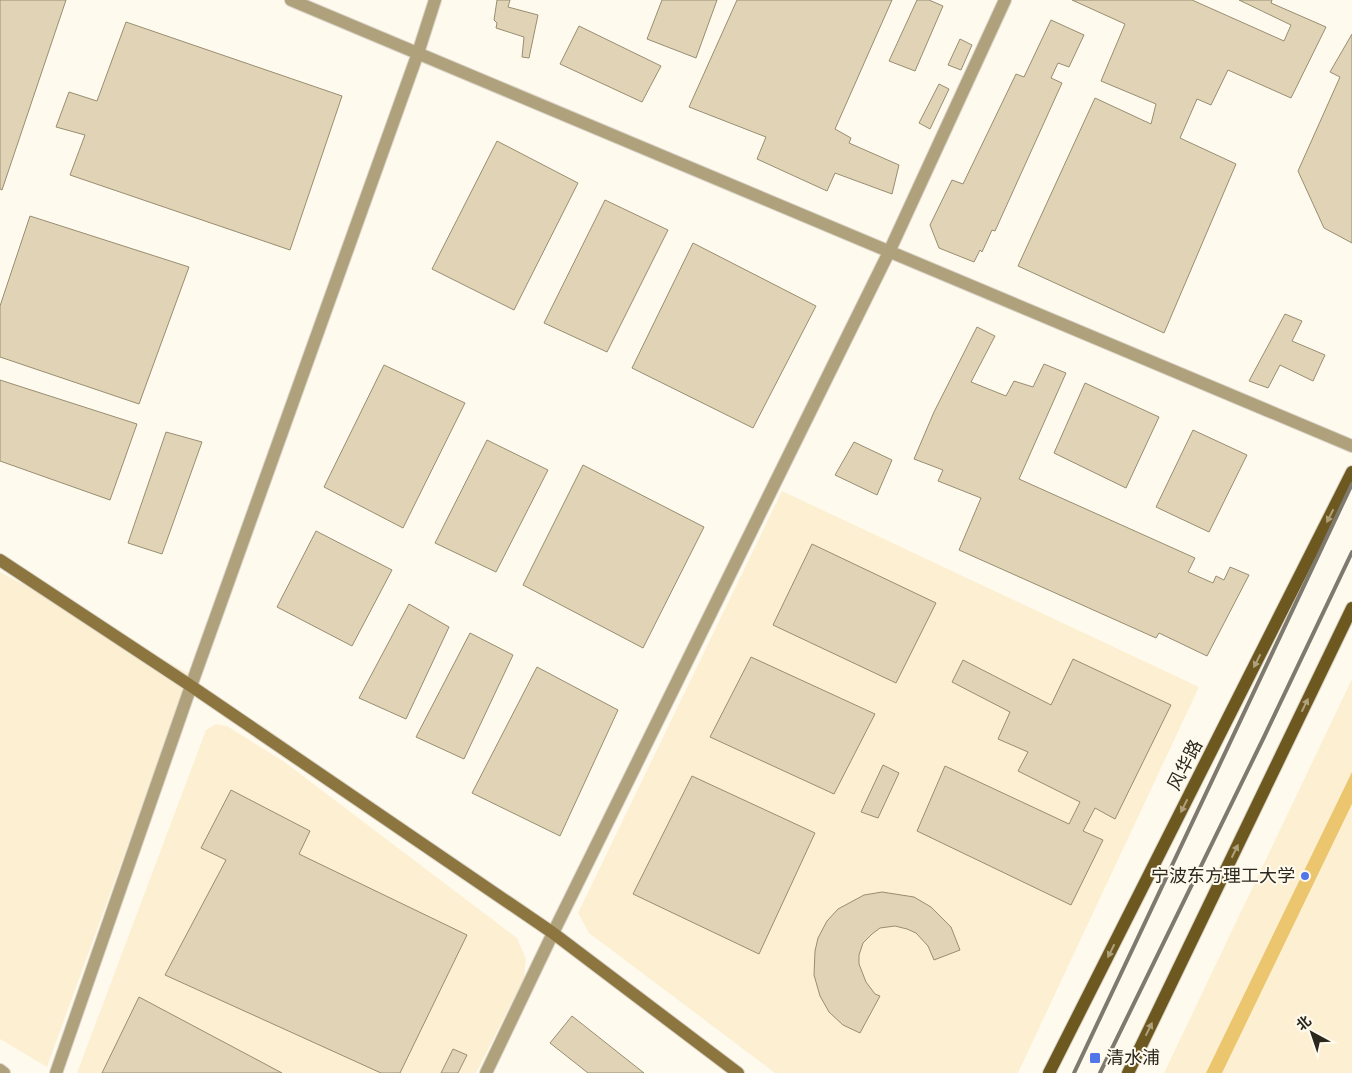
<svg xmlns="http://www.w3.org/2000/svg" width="1352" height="1073" font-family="'Nunito Sans','Noto Sans SC',sans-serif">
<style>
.built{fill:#fdf0d2}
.water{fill:#ebc66e}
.building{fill:#e1d4b6;stroke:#998d71}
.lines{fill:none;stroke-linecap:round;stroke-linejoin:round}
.tertiary-casing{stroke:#d9d4c8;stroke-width:14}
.secondary-casing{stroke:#d9d4c8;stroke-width:14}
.primary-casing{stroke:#d9d4c8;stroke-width:14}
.tertiary{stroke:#b0a17d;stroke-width:12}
.secondary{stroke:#8c753f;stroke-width:12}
.primary{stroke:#6d5820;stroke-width:12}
.rail{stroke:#7f7a6f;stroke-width:4}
.oneway{fill:#afa17d}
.poi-dot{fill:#5076ea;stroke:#fffaee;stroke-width:2}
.labels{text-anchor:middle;stroke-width:4;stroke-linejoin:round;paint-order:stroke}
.street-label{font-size:18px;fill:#2d281d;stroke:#fffaee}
.poi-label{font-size:18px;fill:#2d281d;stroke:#fffaee;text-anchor:end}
</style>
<rect width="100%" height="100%" fill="#fffaee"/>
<path class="built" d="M782,491L1199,687L1018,1073H775L589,933L578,913Z
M0,572L190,674L47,1067L0,1039Z
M1352,679V1073H1164Z
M216,724L227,726L283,761L517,938L526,959L524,978L476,1073H77L206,730Z"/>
<path class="water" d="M1352,772V804L1223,1071L1222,1073H1206Z"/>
<path class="building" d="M0,0H66L2,190L0,189Z
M497,0H510L508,7L538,15L529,58L522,57L524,37L496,28L497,23L494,20Z
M662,0H717L696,58L647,39Z
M737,0H892L835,129L851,138L849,143L899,165L892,194L835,173L827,191L757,159L766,137L689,107Z
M917,0H929L943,6L915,71L889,61Z
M1072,0H1192L1284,41L1291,25L1239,0H1272L1271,3L1326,27L1291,98L1228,70L1211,105L1197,99L1180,138L1236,164L1164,333L1018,266L1095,98L1151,124L1156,104L1101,81L1125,24Z
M1051,20L1084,35L1069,67L1058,63L1051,78L1062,83L995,231L992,230L982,252L980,250L974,262L939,248L930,225L952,180L963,184L1016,74L1024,77Z
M126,22L342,96L290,250L70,175L85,135L56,127L69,92L97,101Z
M579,26L661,66L642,102L560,64Z
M1352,34V243L1324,228L1298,171L1340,77L1330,72Z
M960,39L972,45L961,70L948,65Z
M939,84L949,89L930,129L919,123Z
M497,141L578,183L514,310L432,269Z
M605,200L668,230L607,352L544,323Z
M30,216L189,267L139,404L0,357V306Z
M693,243L816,306L753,428L632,368Z
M1285,314L1302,321L1292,341L1325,355L1313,381L1280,365L1268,388L1249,381Z
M977,327L995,336L971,382L1006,396L1014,381L1033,387L1044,364L1066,373L1019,479L1195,558L1188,572L1213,583L1216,576L1224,580L1230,567L1249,575L1207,656L1159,633L1156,638L959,550L981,498L938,481L943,470L914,459L934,412Z
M384,365L465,403L403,528L324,487Z
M0,380L137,424L110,500L0,461Z
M1085,383L1159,417L1126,488L1054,453Z
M1193,430L1247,455L1209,532L1156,507Z
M166,432L202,442L162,554L128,543Z
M487,440L548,470L496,572L435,543Z
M854,442L892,460L877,495L835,475Z
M583,465L704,527L643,648L523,585Z
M316,531L392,570L352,646L277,607Z
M812,544L936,603L896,683L773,625Z
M409,604L449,627L406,719L359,698Z
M470,633L513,655L464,759L416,737Z
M751,657L875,714L834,794L710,737Z
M1073,659L1171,705L1115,819L1095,808L1083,831L1103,840L1071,905L917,831L945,766L1069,824L1080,802L1018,771L1028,752L998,739L1010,712L952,682L963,660L1051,705Z
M537,667L618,710L560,836L472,793Z
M883,765L899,773L878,818L861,812Z
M692,776L815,833L759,954L633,894Z
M231,790L310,831L299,854L467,935L400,1073H381L165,975L226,860L201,848Z
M882,892L914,897L931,907L951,927L960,950L934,960L928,946L916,933L907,929L895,926L880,928L872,934L863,943L859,955V964L866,982L875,994L880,996L860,1033L843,1025L829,1012L820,996L814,975L815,951L818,938L827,921L838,909L864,895Z
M139,997L282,1073H102Z
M572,1016L644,1073H588L550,1043Z
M453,1049L467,1055L458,1073H441Z"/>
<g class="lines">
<defs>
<path id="tertiary" d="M291,0L1352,446
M0,1070L4,1073
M56,1073L191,686L418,53L435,0
M486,1073L553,933L889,252L1005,0"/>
<path id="secondary" d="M0,560L191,686L553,933L738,1073"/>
<path id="primary" d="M1049,1073L1352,472
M1128,1073L1352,608"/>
</defs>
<use href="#tertiary" class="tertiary-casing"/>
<use href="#secondary" class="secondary-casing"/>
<use href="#primary" class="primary-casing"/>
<use href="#tertiary" class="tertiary"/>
<use href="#secondary" class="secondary"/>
<use href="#primary" class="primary"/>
<path class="rail" d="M1074,1073L1352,484
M1100,1073L1264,737L1352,552"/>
</g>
<defs><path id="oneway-solid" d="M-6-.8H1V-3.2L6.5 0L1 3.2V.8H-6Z" transform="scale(1.25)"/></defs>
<g class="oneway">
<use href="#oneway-solid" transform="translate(1330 516) rotate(117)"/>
<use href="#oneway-solid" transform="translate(1257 661) rotate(117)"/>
<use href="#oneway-solid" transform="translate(1305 705) rotate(-64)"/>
<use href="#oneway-solid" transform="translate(1184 806) rotate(117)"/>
<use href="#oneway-solid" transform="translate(1235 851) rotate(-64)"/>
<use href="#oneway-solid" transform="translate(1111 951) rotate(117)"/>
<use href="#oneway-solid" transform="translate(1149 1029) rotate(-64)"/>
</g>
<g class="poi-dot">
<circle cx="1305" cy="876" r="5"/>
<rect x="1089" y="1052" width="12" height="12" rx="2.5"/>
</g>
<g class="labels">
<g class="street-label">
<text transform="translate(1185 765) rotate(-63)" y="6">风华路</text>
</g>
<g class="poi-label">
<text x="1295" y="882">宁波东方理工大学</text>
<text x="1106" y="1064" text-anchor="start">清水浦</text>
</g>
</g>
<g transform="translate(1312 1033) rotate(320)" stroke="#fffaee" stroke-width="4" paint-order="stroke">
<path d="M0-4L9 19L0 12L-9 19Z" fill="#2d281d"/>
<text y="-8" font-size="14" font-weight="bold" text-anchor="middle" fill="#2d281d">北</text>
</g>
</svg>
